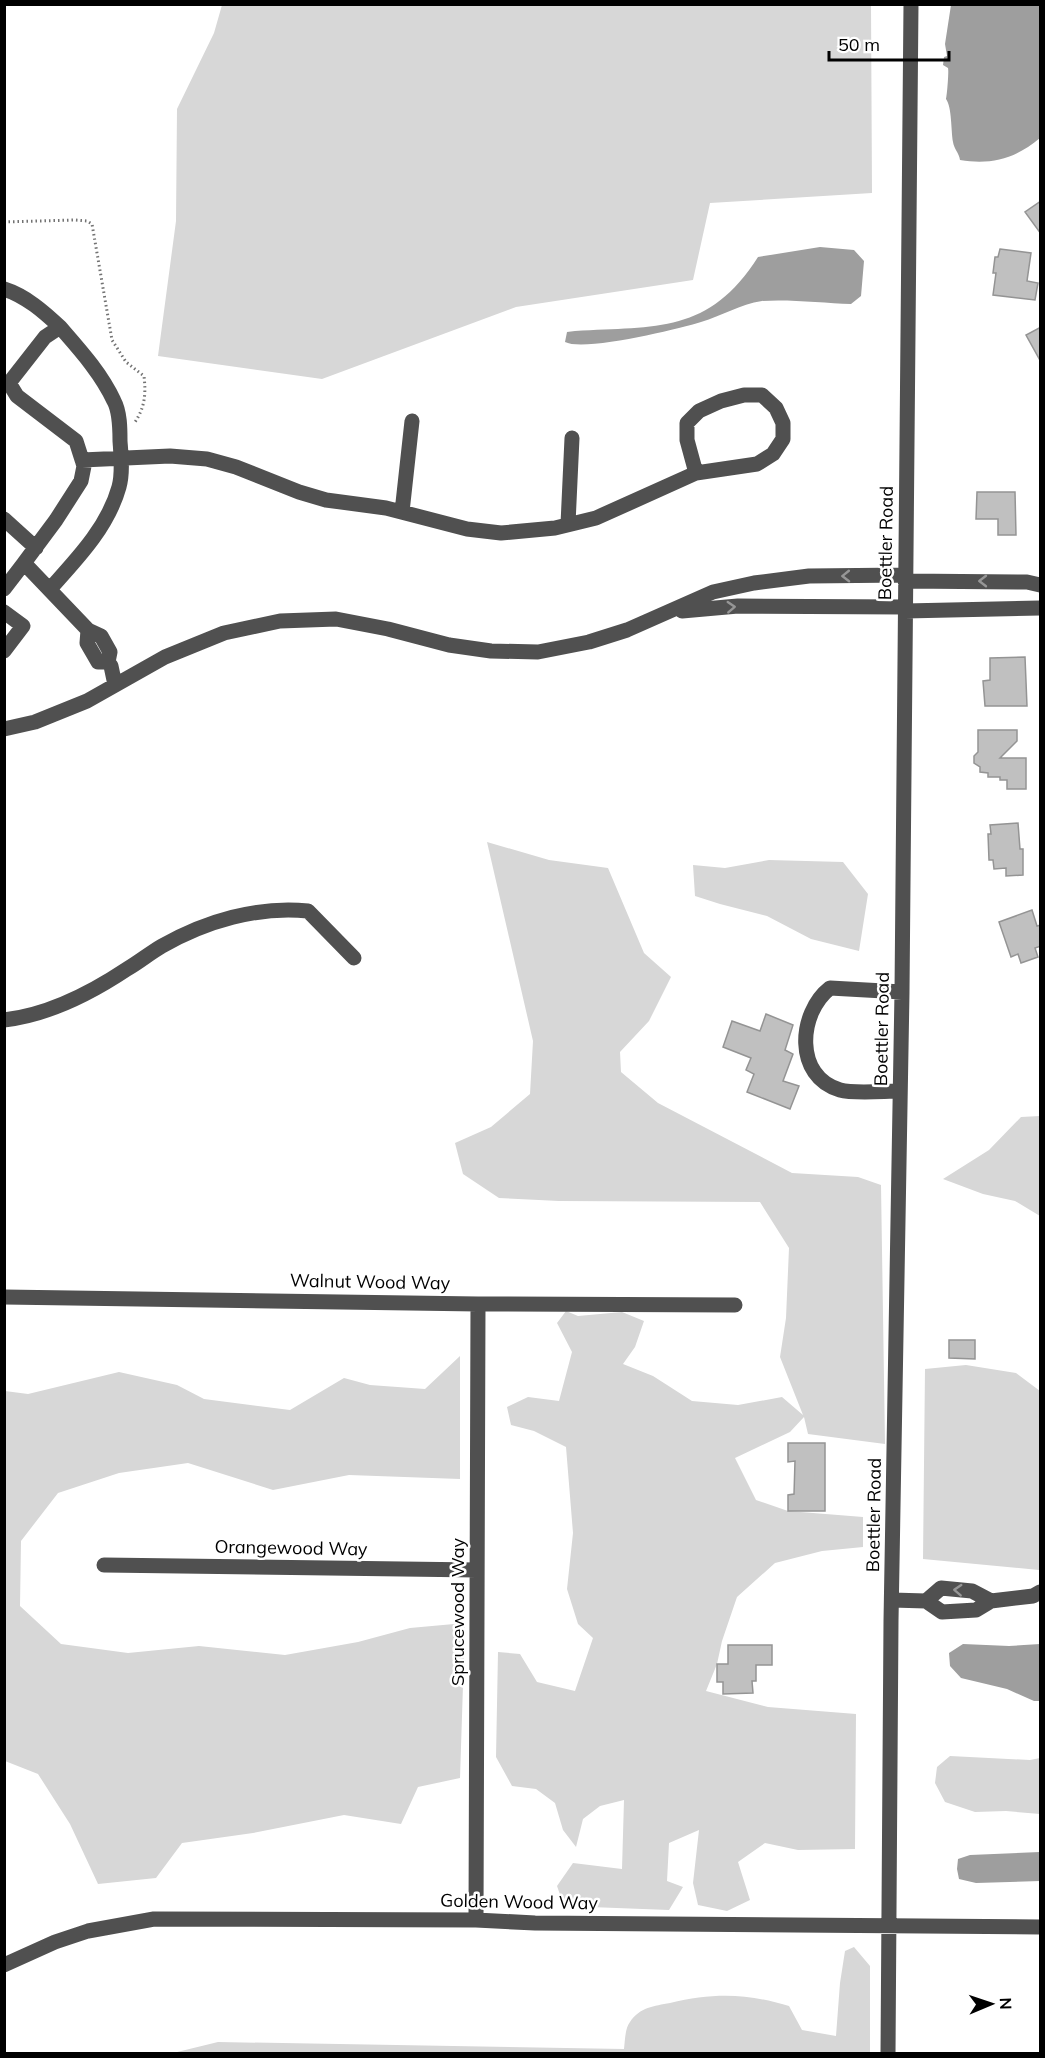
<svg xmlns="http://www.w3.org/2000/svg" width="1045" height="2058" font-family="Mulish,sans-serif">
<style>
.green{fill:#d7d7d7}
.water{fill:#9e9e9e}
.building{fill:#c0c0c0;stroke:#949494;stroke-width:1.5}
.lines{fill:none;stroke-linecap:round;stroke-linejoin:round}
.path{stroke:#727272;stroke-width:3;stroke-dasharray:1.5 3;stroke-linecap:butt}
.minor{stroke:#505050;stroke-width:15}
.oneway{stroke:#969696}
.labels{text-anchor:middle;stroke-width:5;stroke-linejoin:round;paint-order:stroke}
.street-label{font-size:18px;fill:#000;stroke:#fff}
</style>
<rect width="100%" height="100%" fill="#fff"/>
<path class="green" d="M222,5H871L872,193L710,203L693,280L516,307L322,379L158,356L176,221L177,109L214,33Z
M487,842L549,860L608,868L644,953L671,977L649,1021L620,1052L621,1072L658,1103L792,1173L858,1177L881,1185L885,1444L808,1434L804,1417L790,1432L735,1458L756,1500L788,1511L863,1517V1547L822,1551L775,1563L737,1597L722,1641L717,1664L706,1691L768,1707L856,1714L855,1849L798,1850L765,1843L738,1862L750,1900L727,1911L698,1905L693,1883L699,1830L669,1843L667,1881L683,1887L669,1910L564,1906L557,1886L573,1863L622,1869L624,1800L600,1806L583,1819L576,1847L563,1830L555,1803L536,1789L512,1786L496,1757L498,1652L520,1654L537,1682L575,1691L593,1638L578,1624L567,1589L573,1533L566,1447L534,1431L511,1425L507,1407L528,1397L559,1401L572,1352L557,1323L566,1311L578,1316L622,1312L644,1321L635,1347L623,1364L653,1376L692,1401L738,1405L782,1397L803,1415L780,1357L786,1318L789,1248L760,1202L559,1201L499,1198L463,1174L455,1143L491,1127L530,1094L533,1041Z
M769,860L843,862L868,894L859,951L811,939L767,916L720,904L695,896L693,865L725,868Z
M1040,1116V1216L1015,1201L983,1194L943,1179L989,1150L1021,1117Z
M460,1356V1479L349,1475L273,1490L188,1463L119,1473L58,1493L21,1541L20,1606L61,1644L128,1653L199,1646L285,1655L358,1642L410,1628L465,1623L460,1778L418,1787L401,1824L344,1815L253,1833L182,1843L156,1878L98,1884L70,1824L38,1774L5,1761V1391L28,1394L119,1372L177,1385L204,1399L290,1410L344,1378L370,1385L425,1389Z
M966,1365L1016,1373L1040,1391L1039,1570L923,1559L925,1369Z
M950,1756L1030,1760L1040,1758V1814L1006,1811L975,1812L945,1802L935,1783L937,1767Z
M854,1947L870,1966V2053H173L218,2042L624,2049C625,2041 625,2028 630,2022C640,2007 654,2006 670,2003C713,1993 746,1993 789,2006L802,2030L836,2036L840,1983L845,1951Z"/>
<path class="water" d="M951,5H1040V138C1015,159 991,165 960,160C959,153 954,149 953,142C951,131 952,107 946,99C947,96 949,71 948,68L943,65L944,57L947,56L945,44Z
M820,247L854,250L864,261L861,296L851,304C824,303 788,299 762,301C740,304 722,316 701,322C678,329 584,352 565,342L567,332L575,331C657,326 709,334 758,257Z
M963,1644L1009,1646L1040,1644V1701H1034L1007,1689L961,1678L950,1666L949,1653Z
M1040,1852V1881L976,1883L959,1879L957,1869L958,1859L970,1855Z"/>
<path class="building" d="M1041,201V234L1025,212Z
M1000,249L1031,253L1027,281L1038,283L1035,300L993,295L996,273H993L995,257H998Z
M1041,327V362L1026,335Z
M977,492H1015L1016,535H998V519H976Z
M1025,657L1027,706H985L983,681L990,680V658Z
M978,730H1017V741L1000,758H1026V789H1007V780H1000V777H988V773L980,772V767L974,763V756L978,752Z
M1018,823L1020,849H1023V875L1006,876V868L994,869L993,860H989L988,834H991L990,825Z
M1032,910L1037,926L1041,925V946L1035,948L1038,957L1021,963L1018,954L1011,957L999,922Z
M766,1014L793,1025L785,1050L793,1054L783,1081L799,1086L790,1109L747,1092L754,1074L746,1070L751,1058L723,1047L732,1021L760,1031Z
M949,1340H975V1359L949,1358Z
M788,1443H825V1511H788V1495L794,1494L795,1461L788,1462Z
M728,1645H772V1665H756V1681H752L753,1693L723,1694V1682H717V1664H728Z"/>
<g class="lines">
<path class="path" d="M4,222L75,220L87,221L92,224L112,340L126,362L144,376C146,394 145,407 135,422"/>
<path class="minor" d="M4,289C26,296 44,312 60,327
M82,460L170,456L207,459L236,467L299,492L326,500L386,508L467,529L501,533L555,528L596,518L696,473L757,464L773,454L783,439V423L776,408L762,395H744L721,401L699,411L687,423V440L696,473
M402,512L412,421
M4,519L36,548
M568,524L572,438
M905,581L1027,582L1040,585
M4,589L24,563
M50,589C77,559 108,527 119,487C123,473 121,455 120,441C120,429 120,412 114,401C101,373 80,350 60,327L45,337L9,383L17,396L76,441L84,466L81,481L56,520L24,563L88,630
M682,611L738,606L904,607
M905,611L1040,608
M4,612L23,626L4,651
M108,662H98L87,643L88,630L101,636L110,652L108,662L111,666L115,685
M4,729L35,722L87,701L165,657L224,633L280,621L336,619L388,629L449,645L491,651L538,652L589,642L627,630L713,592L754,583L809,576L905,575
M4,1020C49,1015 91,993 127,969C139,962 150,953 162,946C206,921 257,906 308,911L354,958
M900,1091C884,1091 854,1094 840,1090C794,1077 798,1013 830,988L902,992
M4,1297L478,1304L735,1305
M104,1565L477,1570
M892,1600L926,1601L942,1612L976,1610L991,1601L1033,1596L1040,1592
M926,1601L941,1588L972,1591L991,1601
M476,1920L478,1304
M4,1965L55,1942L88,1931L154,1919L476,1920L535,1923L1040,1927
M888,2054L891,1621L902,992L911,4"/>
</g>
<defs><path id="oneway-chevron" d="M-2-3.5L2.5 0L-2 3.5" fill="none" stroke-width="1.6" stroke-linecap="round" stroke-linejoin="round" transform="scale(1.5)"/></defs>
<g class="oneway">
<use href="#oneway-chevron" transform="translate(846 576) rotate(179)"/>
<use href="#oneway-chevron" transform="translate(983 581) rotate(-180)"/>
<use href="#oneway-chevron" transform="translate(731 607) rotate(-3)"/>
<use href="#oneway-chevron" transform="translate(958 1590) rotate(-177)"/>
</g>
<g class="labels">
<g class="street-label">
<text transform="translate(886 543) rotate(-89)" y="6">Boettler Road</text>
<text transform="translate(882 1029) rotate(-89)" y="6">Boettler Road</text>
<text transform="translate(370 1282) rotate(1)" y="6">Walnut Wood Way</text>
<text transform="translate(874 1515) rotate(-89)" y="6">Boettler Road</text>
<text transform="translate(291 1548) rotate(1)" y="6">Orangewood Way</text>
<text transform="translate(458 1612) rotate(-90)" y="6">Sprucewood Way</text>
<text transform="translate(519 1902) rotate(1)" y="6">Golden Wood Way</text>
</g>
</g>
<rect width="1045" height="2058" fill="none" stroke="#000000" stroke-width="12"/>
<g transform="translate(991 2004) rotate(88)" stroke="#ffffff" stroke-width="4.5" paint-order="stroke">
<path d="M0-4.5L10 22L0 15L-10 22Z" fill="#000000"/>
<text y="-9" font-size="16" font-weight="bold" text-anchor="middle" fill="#000000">N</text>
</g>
<path d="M829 51v9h120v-9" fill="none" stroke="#000000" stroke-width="3"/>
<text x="838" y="51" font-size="18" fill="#000000" stroke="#ffffff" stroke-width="4.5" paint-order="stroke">50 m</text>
</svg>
